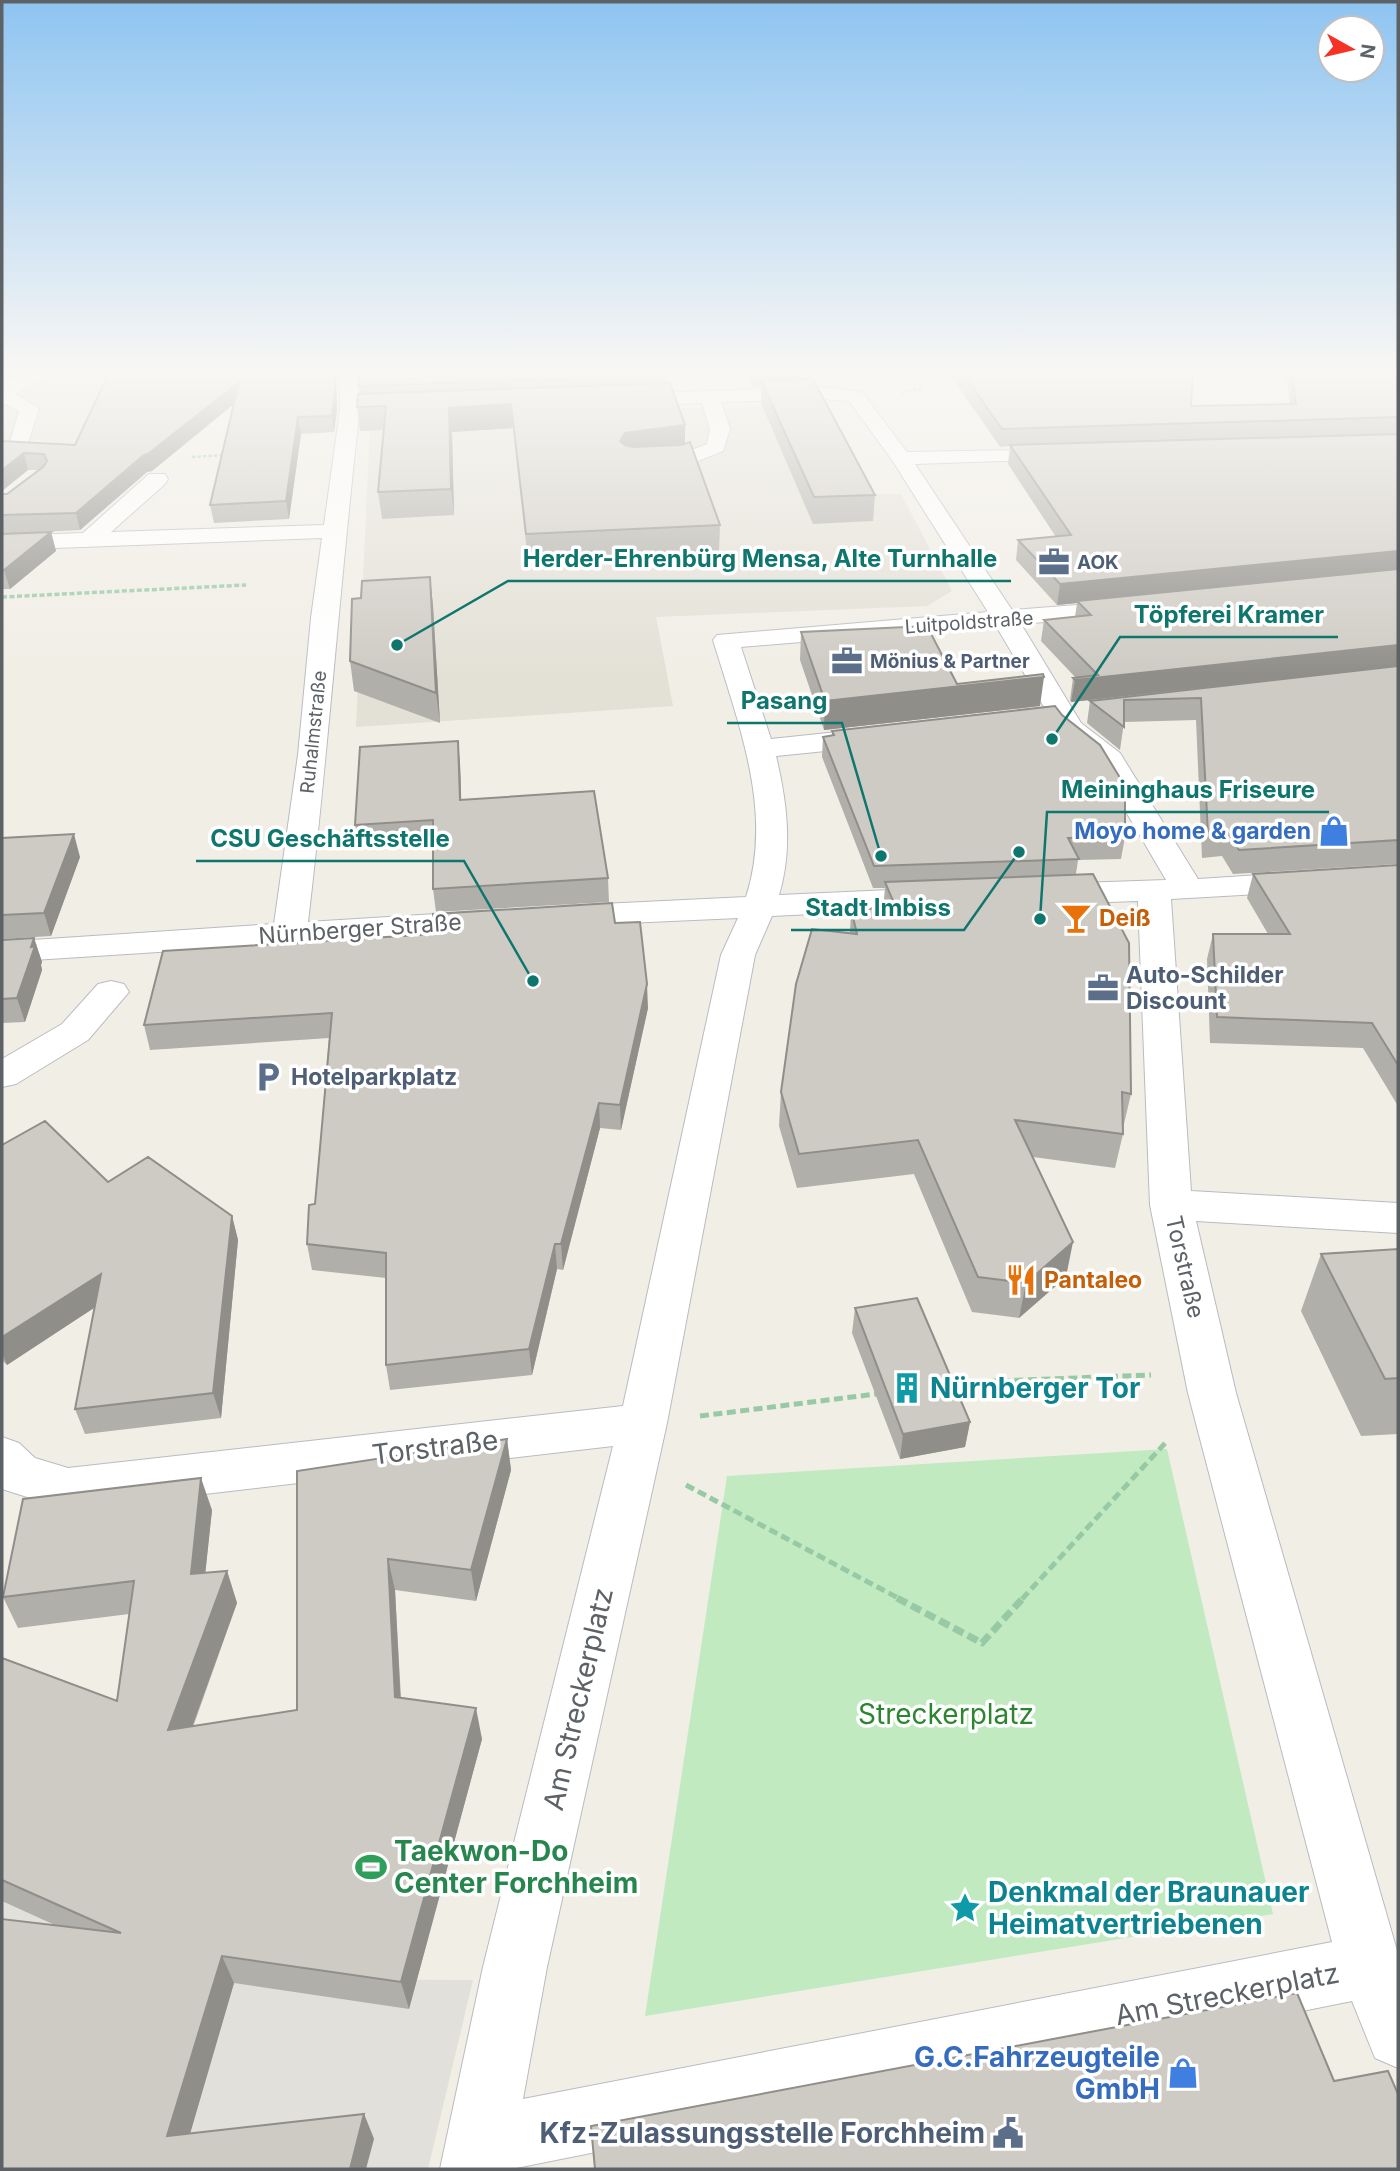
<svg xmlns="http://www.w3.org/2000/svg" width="1400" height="2171" font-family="Inter,sans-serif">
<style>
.industrial{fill:#e1e0da}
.education{fill:#e3e0d6}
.green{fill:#c1eac1}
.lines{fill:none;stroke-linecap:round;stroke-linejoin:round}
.minor-casing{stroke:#b8bcc0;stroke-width:2}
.path-far3{stroke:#98c9a5;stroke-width:2.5;stroke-dasharray:3.5 2;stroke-linecap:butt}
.path-far2{stroke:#98c9a5;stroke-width:3.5;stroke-dasharray:5 2.5;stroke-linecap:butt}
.path-far1{stroke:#98c9a5;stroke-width:5;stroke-dasharray:9 4.5;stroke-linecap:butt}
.path{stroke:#98c9a5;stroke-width:7;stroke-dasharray:11 5;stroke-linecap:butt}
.minor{fill:#fff;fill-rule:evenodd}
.wall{fill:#b1afa9}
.shaded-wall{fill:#908e89}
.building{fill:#cecbc4;stroke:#908e89;stroke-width:2}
.labels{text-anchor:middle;stroke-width:7;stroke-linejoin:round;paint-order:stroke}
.far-service-label{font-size:19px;font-weight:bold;fill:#4e5e75;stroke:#fff;text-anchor:start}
.far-street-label{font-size:19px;fill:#5d6267;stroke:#fff}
.shop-label{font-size:23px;font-weight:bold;fill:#366cbe;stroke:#fff;text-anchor:end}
.food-label{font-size:23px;font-weight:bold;fill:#c56008;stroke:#fff;text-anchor:start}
.street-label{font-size:23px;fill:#5d6267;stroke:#fff}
.service-label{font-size:23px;font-weight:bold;fill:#4e5e75;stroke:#fff;text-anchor:start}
.near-culture-label{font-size:28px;font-weight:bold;fill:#0d838f;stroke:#fff;text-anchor:start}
.near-street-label{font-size:28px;fill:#5d6267;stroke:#fff}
.near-park-label{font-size:28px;fill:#2e8530;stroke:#fff}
.near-leisure-label{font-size:28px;font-weight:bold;fill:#27864d;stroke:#fff;text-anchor:start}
.near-shop-label{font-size:28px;font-weight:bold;fill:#366cbe;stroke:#fff;text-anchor:end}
.near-service-label{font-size:28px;font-weight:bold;fill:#4e5e75;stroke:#fff;text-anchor:end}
.leader{fill:none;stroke:#0f766e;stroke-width:2.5}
.callout-dot{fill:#0f766e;stroke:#fff;stroke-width:2.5}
.callout-label{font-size:24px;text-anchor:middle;font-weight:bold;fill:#0f766e;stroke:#fff;stroke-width:7;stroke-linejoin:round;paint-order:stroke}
</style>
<rect width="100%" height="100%" fill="#f1eee6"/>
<path class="industrial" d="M2,1663L84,1978L473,1980L428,2169H2Z"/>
<path class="education" d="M2,371H183L147,448H68L39,440L2,444Z
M819,404L871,494H901L952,591L927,606L656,617L673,706L356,727L370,427L396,418Z"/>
<path class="green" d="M1167,1449L1273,1914L645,2016L727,1476Z"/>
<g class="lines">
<defs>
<path id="minor" d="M32,371H59L56,375L25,387L16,394L39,409L27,446L14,452L7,450L4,446L11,439L19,411L2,402V387L11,379Z
M339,371H357L359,404L410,402L420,408L410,414L359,415C340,584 328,753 308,922L484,911L496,914L501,921L496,928L484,931L2,962V942L274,924L298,755L311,618L322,538L2,550V536L83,533L149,474H165L168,479L165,484L111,532L324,525L340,410Z
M821,387L862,392L907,452L1070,449L1073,453L1070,457L1063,459L915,464L1012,610L1128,601L1137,603L1140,608L1137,613L1128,615L1021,624L1081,723L1120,753L1198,879L1398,866V886L1171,899L1191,1191L1398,1203V1233L1196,1221L1236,1393L1398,1954V2068L1375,2058L1352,2001L511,2169H440L483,1967L613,1446L68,1510L2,1489V1437L19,1443L35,1458L68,1468L623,1406L721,955L738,918L561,926L549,923L544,916L549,909L561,906L746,897C774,811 738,723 713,640L717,635L988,612L892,460L849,401L821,399L721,402L730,429L723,451C696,462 667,475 638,467L635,463L638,459L679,455L707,444L710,429L702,403L625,406L615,400L625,394ZM996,626L1060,734L1098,764L1166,880L1051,884L1039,887L1034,894L1039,901L1051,904L1138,901L1150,1205L1188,1393L1332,1942L523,2099L547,1967L667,1423L755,955L772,916L935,908L947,905L952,898L947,891L935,888L779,895C793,849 787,802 776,756L875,746L885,743L889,737L885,731L875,728L771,739L741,647Z
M111,981L124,984L129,992L88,1040L16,1084L2,1087V1059L62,1024L98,984Z"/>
</defs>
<use href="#minor" class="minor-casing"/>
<path class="path-far3" d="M902,393L921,388L920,378L915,371
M192,457L225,455"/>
<path class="path-far2" d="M2,597L246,585"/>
<path class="path-far1" d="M947,1383L1151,1375
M700,1416L876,1394
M686,1485L900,1599
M1022,1599L1168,1440"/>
<path class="path" d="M897,1598L982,1643L1023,1598"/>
<use href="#minor" class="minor"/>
</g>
<path class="wall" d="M110,371L337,410L334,432L301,434L289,519L214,523L210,505L234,404L152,471L147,472L80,530L2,534V494H7L39,470H28L2,491V441L75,445Z
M358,371L664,375L665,383L685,425V444L720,525L719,552L528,561L513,428L452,432L454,515L382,519L378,492L384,430L360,431L357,407L360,394Z
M747,371H846L803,373V379L875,495L873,521L813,524L761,403V387H753Z
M928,371H1193L1191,406L1290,404L1286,371H1398V864L1233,874L1222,856L1202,858L1196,720L1124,722L1120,750L1087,723L1090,701L1205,688L1071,702L1070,700L1073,678H1076L1041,641L1044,620L1075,617L1077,603L1057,605L1016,560L1018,540L1056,537L1008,464L1010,446L1000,447L949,373L930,374Z
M51,532L56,551L10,589H2V534Z
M430,577L433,606L440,723L354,691L350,661L361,598Z
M801,632L957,684L1040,706L824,730L800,660Z
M832,731L1125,837L1121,859L1078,860L1076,874L1131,1094L1123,1128V1134L1115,1168L1033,1157L1066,1277L1019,1318L972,1312L914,1174L797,1188L779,1126L781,1092L850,934L851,909H883L885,888H873L822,757L823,737L832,735Z
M460,763L461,800L608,878L609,902L436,912L433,889V843L359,848L355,825Z
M2,838L80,857L51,936L2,939Z
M1398,865V1106L1363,1048L1210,1043L1207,959L1213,934H1268L1247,898L1253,874Z
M615,923L648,1008L621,1130L600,1128L563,1270L557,1269L532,1375L390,1390L386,1365V1278L312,1270L307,1244L315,1204L329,1038L150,1050L144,1025Z
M34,938L42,962L41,965L42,970L25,1022L2,1023V940Z
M2,1145L108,1182L232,1216L238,1240L221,1418L85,1434L75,1409L94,1308L7,1365L2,1360Z
M1398,1249V1434L1361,1436L1301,1311L1321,1254Z
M855,1308L970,1422L965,1447L900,1459L852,1333Z
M507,1439L511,1470L476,1601L395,1590L401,1698L482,1739L409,2009L234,1983L190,2134L364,2114L374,2139L2,2169L57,1926L2,1901V1658L117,1701L129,1614L18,1628L3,1597L212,1510L205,1573L227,1571L237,1603L193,1727L297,1710V1471Z"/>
<path class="shaded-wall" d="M335,371H336L337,410L334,432L332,416Z
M239,382L242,397L152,471L147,472L80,530L76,513L144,455Z
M511,404L513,428L452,432L454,515L451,489L449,408Z
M298,417L301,434L289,519L286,501Z
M685,425V450L626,457L620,441L625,433Z
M24,453L28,470L2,491V470Z
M51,532L56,551L10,589L4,570Z
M1398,551V570L1077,601V603L1057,605L1060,584Z
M430,577L433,606L440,723L436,693Z
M1398,645V666L1071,702L1075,680Z
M1044,677L1040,706L824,730L825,701Z
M458,741L460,763L462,822L460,800Z
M74,834L80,857L51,936L44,913Z
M34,938L42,962L41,965L42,970L25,1022L17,998Z
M647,984L648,1008L621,1130L620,1105Z
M599,1103L600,1128L563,1270L561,1244Z
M232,1216L238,1240L221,1418L213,1393Z
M1073,1242L1066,1277L1019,1318L1026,1283Z
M555,1244L557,1269L532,1375L529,1349Z
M101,1274L109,1298L7,1365L2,1353V1337Z
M970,1422L965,1447L900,1459L903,1434Z
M507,1439L511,1470L476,1601L471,1570Z
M201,1478L212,1510L202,1605L191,1574Z
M388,1559L395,1590L402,1727L395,1697Z
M227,1571L237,1603L180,1760L168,1730Z
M476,1708L482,1739L409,2009L401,1982Z
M222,1956L234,1983L182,2161L167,2136Z
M364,2114L374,2139L366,2169H350Z"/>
<path class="building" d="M110,371H335V394L332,416L298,417L286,501L210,505L239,382L148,454L144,455L76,513L2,515V494H7L43,467L47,461L44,454L24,453L2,470V441L75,445Z
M358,371H663L664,375L359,386Z
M961,371H1193L1191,406L1296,404L1292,371H1398V417L1002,429Z
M813,379L875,495L814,497L761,380Z
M670,383L685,425L625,433L620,441L625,445L633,447L682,445L690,442L720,525L526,534L511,404L449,408L451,489L378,492L386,406L357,407L358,394Z
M1398,434V551L1060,584L1018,540L1071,535L1010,445Z
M51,532L4,570H2V534Z
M1398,569V645L1075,680L1073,678L1098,675L1044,620L1091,615L1077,601Z
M430,577L436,693L350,661L352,599L361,598L362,581Z
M927,626L957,684L1043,674L1044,677L825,701L801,632Z
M1398,666V840L1239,850L1228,832L1208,834L1201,698L1124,700V727L1090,701Z
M1055,706L1062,715L1100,745L1125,786V837L1068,838L1079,859L874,866L823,737L834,735L832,731Z
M458,741L460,800L594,791L608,878L433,889V820L355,825L360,747Z
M74,834L44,913L2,915V838Z
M1398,865V1065L1372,1023L1217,1017L1213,934H1290L1253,874Z
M1093,874L1129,943L1131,1094L1122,1092L1123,1134L1015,1120L1073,1242L1026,1283L978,1277L918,1140L799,1154L781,1092L796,984L812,929L857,934L851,909L896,908L885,882Z
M612,903L615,923L640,922L647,984L620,1105L599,1103L561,1244H555L529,1349L386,1365V1253L307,1244L309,1205L315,1204L332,1013L144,1025L163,951L434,934L433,914Z
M34,938L31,947L35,946L17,998L2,999V940Z
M45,1121L108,1182L148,1157L232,1216L213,1393L75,1409L101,1274L2,1337V1145Z
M1398,1249V1378L1385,1379L1321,1254Z
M917,1298L970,1422L903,1434L855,1308Z
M507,1439L471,1570L388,1559L395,1697L476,1708L401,1982L222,1956L167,2136L364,2114L350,2169H2V1919L121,1933L2,1880V1658L117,1701L134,1581L3,1597L23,1499L201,1478L191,1574L227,1571L168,1730L297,1710V1471Z
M1297,1993L1334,2081L1388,2071L1398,2094V2169H595L591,2126Z"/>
<linearGradient id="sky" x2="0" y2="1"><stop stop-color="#8ec4f1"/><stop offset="0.55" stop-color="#f9f7f4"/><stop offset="1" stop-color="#f9f7f4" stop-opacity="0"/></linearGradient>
<rect width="1400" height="675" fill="url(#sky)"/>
<defs>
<symbol id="office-bare" viewBox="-9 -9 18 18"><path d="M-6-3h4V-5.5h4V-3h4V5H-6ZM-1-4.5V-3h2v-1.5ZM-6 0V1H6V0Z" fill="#5c6f8a" stroke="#fff" stroke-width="2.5" paint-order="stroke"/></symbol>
<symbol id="shop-bare" viewBox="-9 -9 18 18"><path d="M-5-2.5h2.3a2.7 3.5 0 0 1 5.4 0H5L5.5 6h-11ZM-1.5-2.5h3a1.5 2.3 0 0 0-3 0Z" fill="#3f7fe0" stroke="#fff" stroke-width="2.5" paint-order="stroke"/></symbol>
<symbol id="bar-bare" viewBox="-9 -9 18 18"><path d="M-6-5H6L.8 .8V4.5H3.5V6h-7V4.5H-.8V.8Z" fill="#e8710a" stroke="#fff" stroke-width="2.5" paint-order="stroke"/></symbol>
<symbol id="parking-bare" viewBox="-9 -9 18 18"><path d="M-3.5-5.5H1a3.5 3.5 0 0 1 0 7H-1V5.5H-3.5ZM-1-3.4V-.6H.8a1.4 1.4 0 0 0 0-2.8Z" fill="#5c6f8a" stroke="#fff" stroke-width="2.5" paint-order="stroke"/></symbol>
<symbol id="restaurant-bare" viewBox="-9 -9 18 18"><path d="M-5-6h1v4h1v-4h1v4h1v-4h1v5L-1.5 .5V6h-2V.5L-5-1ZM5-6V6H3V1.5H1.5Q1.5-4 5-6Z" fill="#e8710a" stroke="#fff" stroke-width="2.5" paint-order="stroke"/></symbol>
<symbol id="building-bare" viewBox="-9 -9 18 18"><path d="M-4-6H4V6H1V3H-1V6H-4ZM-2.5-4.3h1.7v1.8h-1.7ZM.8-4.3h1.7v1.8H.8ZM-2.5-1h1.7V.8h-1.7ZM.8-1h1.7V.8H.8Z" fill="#0f9aa8" stroke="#fff" stroke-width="2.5" paint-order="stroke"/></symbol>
<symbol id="stadium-bare" viewBox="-9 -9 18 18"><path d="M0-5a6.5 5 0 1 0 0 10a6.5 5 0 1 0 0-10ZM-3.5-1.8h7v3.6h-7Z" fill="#2e9e5b" stroke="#fff" stroke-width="2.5" paint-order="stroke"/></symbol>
<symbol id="sight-bare" viewBox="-9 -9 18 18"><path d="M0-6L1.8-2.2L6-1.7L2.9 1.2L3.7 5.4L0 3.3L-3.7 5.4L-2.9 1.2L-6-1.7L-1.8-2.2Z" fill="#0f9aa8" stroke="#fff" stroke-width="2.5" paint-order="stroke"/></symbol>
<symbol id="civic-bare" viewBox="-9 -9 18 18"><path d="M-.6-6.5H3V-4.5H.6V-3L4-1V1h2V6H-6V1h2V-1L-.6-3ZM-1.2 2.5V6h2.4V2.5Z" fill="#5c6f8a" stroke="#fff" stroke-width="2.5" paint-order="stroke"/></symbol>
</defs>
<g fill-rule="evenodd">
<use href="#office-bare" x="1032" y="540" width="44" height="44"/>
<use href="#office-bare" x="825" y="639" width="44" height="44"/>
<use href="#shop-bare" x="1312" y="809" width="44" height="44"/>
<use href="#bar-bare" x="1054" y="896" width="44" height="44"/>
<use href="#office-bare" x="1081" y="966" width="44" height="44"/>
<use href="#parking-bare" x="246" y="1055" width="44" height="44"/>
<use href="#restaurant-bare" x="999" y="1258" width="44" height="44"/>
<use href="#building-bare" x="885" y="1366" width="44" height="44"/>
<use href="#stadium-bare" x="349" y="1845" width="44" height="44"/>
<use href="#sight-bare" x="943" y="1886" width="44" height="44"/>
<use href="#shop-bare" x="1161" y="2051" width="44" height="44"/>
<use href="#civic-bare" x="986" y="2111" width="44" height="44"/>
</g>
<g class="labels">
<g class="far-service-label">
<text x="1077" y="569">AOK</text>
<text x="870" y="668">Mönius &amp; Partner</text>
</g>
<g class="far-street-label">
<text transform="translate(969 622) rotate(-4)" y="7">Luitpoldstraße</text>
<text transform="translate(313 732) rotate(-84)" y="7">Ruhalmstraße</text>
</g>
<g class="shop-label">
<text x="1311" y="839">Moyo home &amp; garden</text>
</g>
<g class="food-label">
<text x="1099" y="926">Deiß</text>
<text x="1044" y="1288">Pantaleo</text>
</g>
<g class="street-label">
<text transform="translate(360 929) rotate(-4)" y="8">Nürnberger Straße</text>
<text transform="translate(1185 1267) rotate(77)" y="8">Torstraße</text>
</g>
<g class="service-label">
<text x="1126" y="983">Auto-Schilder<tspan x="1126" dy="26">Discount</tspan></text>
<text x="291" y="1085">Hotelparkplatz</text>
</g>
<g class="near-culture-label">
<text x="930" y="1398">Nürnberger Tor</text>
<text x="988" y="1902">Denkmal der Braunauer<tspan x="988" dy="32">Heimatvertriebenen</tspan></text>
</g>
<g class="near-street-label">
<text transform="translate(435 1447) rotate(-7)" y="10">Torstraße</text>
<text transform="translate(578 1699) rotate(-77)" y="10">Am Streckerplatz</text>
<text transform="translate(1227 1994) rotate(-11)" y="10">Am Streckerplatz</text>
</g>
<g class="near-park-label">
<text x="946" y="1724">Streckerplatz</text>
</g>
<g class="near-leisure-label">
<text x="394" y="1861">Taekwon-Do<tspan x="394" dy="32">Center Forchheim</tspan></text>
</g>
<g class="near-shop-label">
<text x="1160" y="2067">G.C.Fahrzeugteile<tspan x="1160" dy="32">GmbH</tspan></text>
</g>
<g class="near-service-label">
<text x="985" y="2143">Kfz-Zulassungsstelle Forchheim</text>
</g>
</g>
<path class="leader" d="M397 645L508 581H1011M1052 739L1120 637H1338M881 856L842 723H727M1040 919L1047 812H1329M533 981L464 861H196M1019 852L964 930H791"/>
<g class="callout-dot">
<circle cx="397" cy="645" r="7"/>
<circle cx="1052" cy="739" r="7"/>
<circle cx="881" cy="856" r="7"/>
<circle cx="1040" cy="919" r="7"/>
<circle cx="533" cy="981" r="7"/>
<circle cx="1019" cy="852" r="7"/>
</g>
<g class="callout-label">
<text x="760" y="567">Herder-Ehrenbürg Mensa, Alte Turnhalle</text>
<text x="1229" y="623">Töpferei Kramer</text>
<text x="784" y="709">Pasang</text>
<text x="1188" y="798">Meininghaus Friseure</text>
<text x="330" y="847">CSU Geschäftsstelle</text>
<text x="878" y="916">Stadt Imbiss</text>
</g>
<rect width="1400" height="2171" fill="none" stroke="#5d6267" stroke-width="7"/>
<g transform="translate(1351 49) rotate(98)"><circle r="33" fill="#ffffff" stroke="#bec0c2" stroke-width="2"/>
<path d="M0-5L12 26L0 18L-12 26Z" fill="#f63226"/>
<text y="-10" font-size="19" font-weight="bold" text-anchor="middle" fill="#5d6267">N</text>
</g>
</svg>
